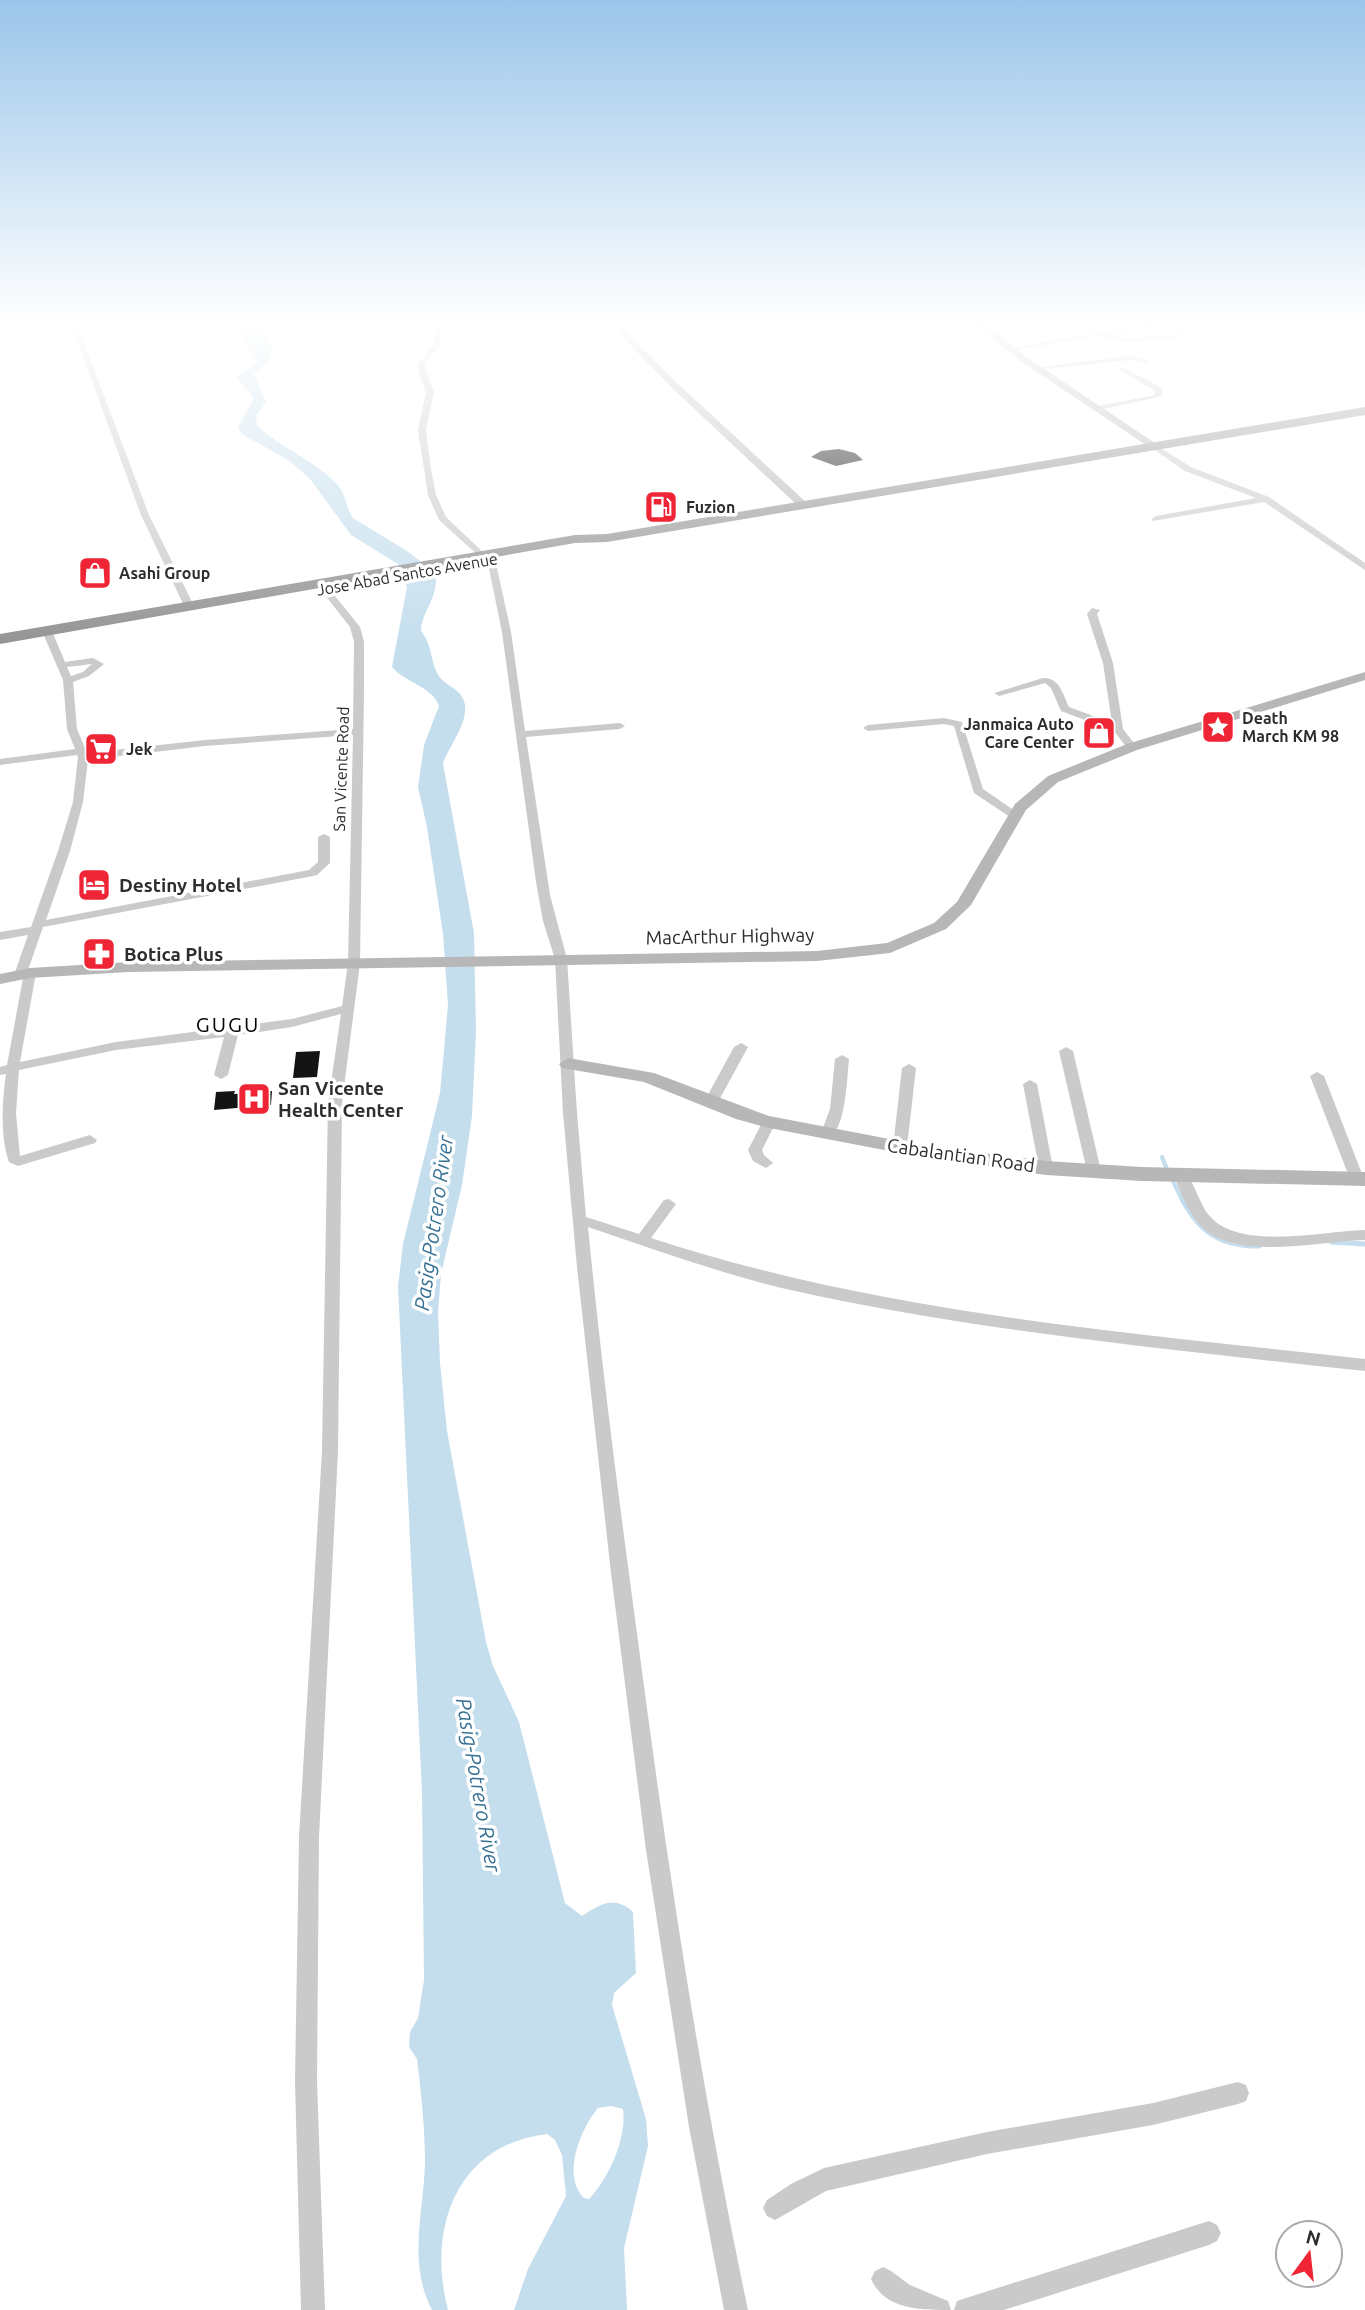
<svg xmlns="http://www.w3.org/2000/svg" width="1365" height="2310" font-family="Ubuntu,sans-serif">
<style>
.water{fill:#c5deed;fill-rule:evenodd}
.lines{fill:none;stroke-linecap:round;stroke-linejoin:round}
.stream-far1{stroke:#c5deed;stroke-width:4.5}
.stream{stroke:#c5deed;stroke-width:5}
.building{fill:#141414}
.street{fill:#cacaca;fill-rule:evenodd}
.secondary{fill:#b7b7b7;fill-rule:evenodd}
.highway{fill:#949494;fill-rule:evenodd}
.labels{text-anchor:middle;stroke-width:7;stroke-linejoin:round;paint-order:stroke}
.far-poi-label{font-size:16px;font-weight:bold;fill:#2d2d2d;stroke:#fff;text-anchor:start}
.far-street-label{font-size:16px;fill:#2d2d2d;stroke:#fff}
.poi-label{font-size:19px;font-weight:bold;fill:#2d2d2d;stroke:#fff;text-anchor:start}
.street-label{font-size:19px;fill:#2d2d2d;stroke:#fff}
.neighbourhood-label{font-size:21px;letter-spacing:2px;fill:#000;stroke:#fff}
.water-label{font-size:21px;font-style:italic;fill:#377194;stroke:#fff}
</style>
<rect width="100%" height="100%" fill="#fff"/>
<path class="water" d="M233,321H256L273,346L268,362L254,374L266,402L256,416L257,425C280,448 313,459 337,484C347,495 345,507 353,518L407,551L436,573C438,601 421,612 421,631C433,646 430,662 439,676C444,684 454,687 460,694C477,714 448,746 443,764L474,933L476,1032L472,1116L462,1185L441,1274L438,1312L440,1363L447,1431L486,1642L493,1666L519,1722L565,1903L582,1916C601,1904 614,1895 633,1912L636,1973L614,1993L612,2005L646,2119L648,2146L624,2248L627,2310H514L528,2269L566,2196L562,2155L555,2140L547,2134C455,2145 427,2230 448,2310H432C407,2262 424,2213 425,2161C425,2128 421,2092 417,2059L409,2047L410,2032L418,2018L424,1980L422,1793L398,1286L403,1244L440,1093L448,1005L443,934L427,827L418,787L424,745L439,706C432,686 405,683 392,667L407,587L398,564L351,535L310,479L290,461L242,434L238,427L254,398L236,377L257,362ZM611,2106L623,2109C627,2138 609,2178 589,2199L584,2198C561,2176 581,2128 598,2108Z"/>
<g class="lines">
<path class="stream-far1" d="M1162,1157L1166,1167
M1172,1179L1183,1201"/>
<path class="stream" d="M1182,1199C1200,1233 1221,1246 1259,1246
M1331,1242L1365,1244"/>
</g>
<path class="building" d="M839,449L855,453L863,460L836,466L811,457L821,451Z
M320,1051L317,1077L293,1078L296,1052Z
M235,1091L234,1094L272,1091L271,1105L214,1110L216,1092Z"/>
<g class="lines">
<path class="street" d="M70,321H76L149,515L195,608L193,610L185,608L141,515Z
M436,321H442L439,346L425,363L426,371L434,392L426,430L431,469L436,495L446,517L484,553L485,555L481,558L439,520L428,495L418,430L426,392L418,371L419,363L433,346Z
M1160,322L1183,329L1180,331L1160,326L1107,335L1125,339L1186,334L1189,336L1125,343L1098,336L1009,351L1006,349Z
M1130,356L1149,361L1146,363L1130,360L1036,370L1033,368Z
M1120,368H1124L1162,388L1163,396L1094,411V407L1155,395V391L1120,370Z
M1156,445L1191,467L1269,497L1365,563V570L1264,502L1153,521L1152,519L1156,516L1256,498L1185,471L1153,449L1152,447Z
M491,556L495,559L511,632L525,731L620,723L625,726L620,729L526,737L550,895L567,959L577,1113L586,1217L639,1234L664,1200L669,1199L676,1204L651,1238C882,1314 1125,1332 1365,1359V1371C1174,1350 982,1332 795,1291C724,1275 656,1250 588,1227C601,1361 618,1493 636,1626C666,1856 700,2084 748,2310H724L689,2127L646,1850L611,1573L577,1267L563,1113L555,959L543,921L536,882L502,632L487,559Z
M321,586H327L360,627L364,642V693L360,963L342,1103L338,1451L319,1837L317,2081L325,2310H301L295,2081L299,1837L322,1451L328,1103L341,1014L292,1027L238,1035L228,1075L221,1079L214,1075L224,1037L116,1050L19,1070L16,1113L20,1156L90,1135L97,1140L95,1143L18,1166L9,1162C0,1137 2,1101 6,1074L0,1075V1067L7,1065L23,978H16L14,975L28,935L0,940V932L31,927L58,851L73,802L78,757L77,755L0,765V759L75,749L67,729L63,680L42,631L47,628L52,631L65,662L93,658L104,664L89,676L73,682L77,729L87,753L205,740L353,729L354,642L350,627L321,590ZM92,664L83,672L71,676L67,667ZM353,735L348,963L342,1006L292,1019L116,1042L20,1062L36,973L34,970H28L43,927L313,876L317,875L330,863V837L324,834L318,837V862L309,870L46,920L70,851L83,802L88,760L205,746Z
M1092,608L1100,610L1097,614L1113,663L1123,729L1137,747L1136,749H1128L1114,731L1061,711L1051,688L1045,683L999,696L994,693L1043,678C1059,677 1063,694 1069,707L1112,723L1103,663L1087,614Z
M944,718L962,722L983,789L1018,813V817H1010L974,793L954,726L944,724L868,731L863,728L868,725Z
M741,1043L748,1047L718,1102L716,1105H706L704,1102L734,1047Z
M1066,1047L1073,1051L1101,1171L1094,1176L1087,1171L1059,1051Z
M842,1055L849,1059C847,1077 846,1131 828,1138L821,1133L830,1109L835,1059Z
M909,1064L916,1068L907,1147L900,1152L893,1147L902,1068Z
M1317,1072L1324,1076L1364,1179L1362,1182H1352L1350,1179L1310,1076Z
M1030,1080L1037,1084L1053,1168L1046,1173L1039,1168L1023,1084Z
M769,1118L776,1122L762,1150L764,1155L773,1163L766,1168L753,1161L748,1150L764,1119Z
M1180,1168C1191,1172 1199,1203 1208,1214C1237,1252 1322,1231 1365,1230V1240C1320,1241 1249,1259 1209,1233C1190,1220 1181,1193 1173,1173Z
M1238,2082L1246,2085L1249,2093L1246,2101L1238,2104L1153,2125L987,2154L826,2191L775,2220L767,2216L763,2208L767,2200L791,2184L824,2168L987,2132L1153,2103Z
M1209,2221L1217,2225L1221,2233L1217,2241L1209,2245L1004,2310H954L957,2301L966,2298Z
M883,2267L891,2271L910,2285L948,2301L951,2310C921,2310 885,2310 871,2279L875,2271Z"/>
<path class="secondary" d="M607,321H616L677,383L806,502V506H798L671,387Z
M971,321H981L1025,356L1161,447L1152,449L1019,360Z
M1365,672V680L1137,750L1058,782L1026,810L971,905L946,929L890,953L817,961L128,972L30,978L0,984V974L30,968L128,962L817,951L887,943L934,923L957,902L1015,804L1048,776L1127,744Z
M568,1058L654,1073L769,1116L926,1146L1046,1161L1142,1167L1365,1172V1186L1142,1181L1046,1175L926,1158L769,1128L736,1119L644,1082L562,1068L559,1064Z"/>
<path class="highway" d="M1365,407V415L607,542L575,543L0,644V634L575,535L607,534Z"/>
</g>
<linearGradient id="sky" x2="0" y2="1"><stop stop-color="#9ac5ea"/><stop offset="0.5" stop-color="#fff"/><stop offset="1" stop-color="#fff" stop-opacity="0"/></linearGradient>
<rect width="1365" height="644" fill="url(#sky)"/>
<defs>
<symbol id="fuel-square" viewBox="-11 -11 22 22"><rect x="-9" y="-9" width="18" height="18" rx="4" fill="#ef2535" stroke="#fff"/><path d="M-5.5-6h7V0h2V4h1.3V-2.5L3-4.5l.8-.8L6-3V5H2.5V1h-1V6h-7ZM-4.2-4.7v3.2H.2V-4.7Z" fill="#fff"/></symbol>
<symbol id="shop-square" viewBox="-11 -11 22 22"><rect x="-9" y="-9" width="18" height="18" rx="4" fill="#ef2535" stroke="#fff"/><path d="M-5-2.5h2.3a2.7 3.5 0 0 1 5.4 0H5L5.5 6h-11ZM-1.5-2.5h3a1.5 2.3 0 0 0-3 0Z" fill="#fff"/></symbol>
<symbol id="sight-square" viewBox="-11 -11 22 22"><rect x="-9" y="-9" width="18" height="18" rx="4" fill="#ef2535" stroke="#fff"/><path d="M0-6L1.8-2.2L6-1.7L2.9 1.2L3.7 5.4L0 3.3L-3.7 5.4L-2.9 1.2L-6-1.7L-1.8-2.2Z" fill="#fff"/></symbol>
<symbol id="supermarket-square" viewBox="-11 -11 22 22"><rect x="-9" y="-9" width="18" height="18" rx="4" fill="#ef2535" stroke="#fff"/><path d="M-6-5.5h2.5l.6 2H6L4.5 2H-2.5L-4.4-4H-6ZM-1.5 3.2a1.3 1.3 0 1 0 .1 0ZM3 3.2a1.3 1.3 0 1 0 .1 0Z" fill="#fff"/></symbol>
<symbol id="hotel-square" viewBox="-11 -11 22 22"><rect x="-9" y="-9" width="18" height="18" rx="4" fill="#ef2535" stroke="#fff"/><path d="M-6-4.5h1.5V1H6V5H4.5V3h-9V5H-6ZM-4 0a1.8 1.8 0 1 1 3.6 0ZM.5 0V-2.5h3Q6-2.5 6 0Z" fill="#fff"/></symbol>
<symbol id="pharmacy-square" viewBox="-11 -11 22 22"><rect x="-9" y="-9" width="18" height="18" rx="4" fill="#ef2535" stroke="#fff"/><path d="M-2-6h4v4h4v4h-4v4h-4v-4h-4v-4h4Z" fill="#fff"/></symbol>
<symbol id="hospital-square" viewBox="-11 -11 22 22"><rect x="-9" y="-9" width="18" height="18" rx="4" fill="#ef2535" stroke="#fff"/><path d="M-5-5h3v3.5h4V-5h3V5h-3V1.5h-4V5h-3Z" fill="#fff"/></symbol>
</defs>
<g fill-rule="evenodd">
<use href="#fuel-square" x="642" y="488" width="38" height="38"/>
<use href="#shop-square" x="76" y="554" width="38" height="38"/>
<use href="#sight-square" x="1199" y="708" width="38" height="38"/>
<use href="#shop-square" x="1080" y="714" width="38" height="38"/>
<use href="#supermarket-square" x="82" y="730" width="38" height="38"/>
<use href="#hotel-square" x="75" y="866" width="38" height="38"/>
<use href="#pharmacy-square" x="80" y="935" width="38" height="38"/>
<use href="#hospital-square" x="235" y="1080" width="38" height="38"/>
</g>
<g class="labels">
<g class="far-poi-label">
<text x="686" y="513">Fuzion</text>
<text x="119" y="579">Asahi Group</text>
<text x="1242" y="724">Death<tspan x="1242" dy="18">March KM 98</tspan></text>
<text x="1074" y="730" text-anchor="end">Janmaica Auto<tspan x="1074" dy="18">Care Center</tspan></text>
<text x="126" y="755">Jek</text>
</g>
<g class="far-street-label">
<text transform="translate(407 574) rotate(-10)" y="6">Jose Abad Santos Avenue</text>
<text transform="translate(341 769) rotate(-88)" y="6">San Vicente Road</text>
</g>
<g class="poi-label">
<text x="119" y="892">Destiny Hotel</text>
<text x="124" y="961">Botica Plus</text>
<text x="278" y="1095">San Vicente<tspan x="278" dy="22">Health Center</tspan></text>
</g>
<g class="street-label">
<text transform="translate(730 936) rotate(-1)" y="7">MacArthur Highway</text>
<text transform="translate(961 1155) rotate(8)" y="7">Cabalantian Road</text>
</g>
<g class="neighbourhood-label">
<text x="228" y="1032">GUGU</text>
</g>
<g class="water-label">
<text transform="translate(434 1223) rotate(-82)" y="7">Pasig-Potrero River</text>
<text transform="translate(478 1785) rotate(80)" y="7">Pasig-Potrero River</text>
</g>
</g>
<g transform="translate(1309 2254) rotate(15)"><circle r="33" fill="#ffffff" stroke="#ababab" stroke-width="2"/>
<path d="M0-5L12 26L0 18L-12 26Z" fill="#ef2535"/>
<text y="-10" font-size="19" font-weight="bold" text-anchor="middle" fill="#2d2d2d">N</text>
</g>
</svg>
